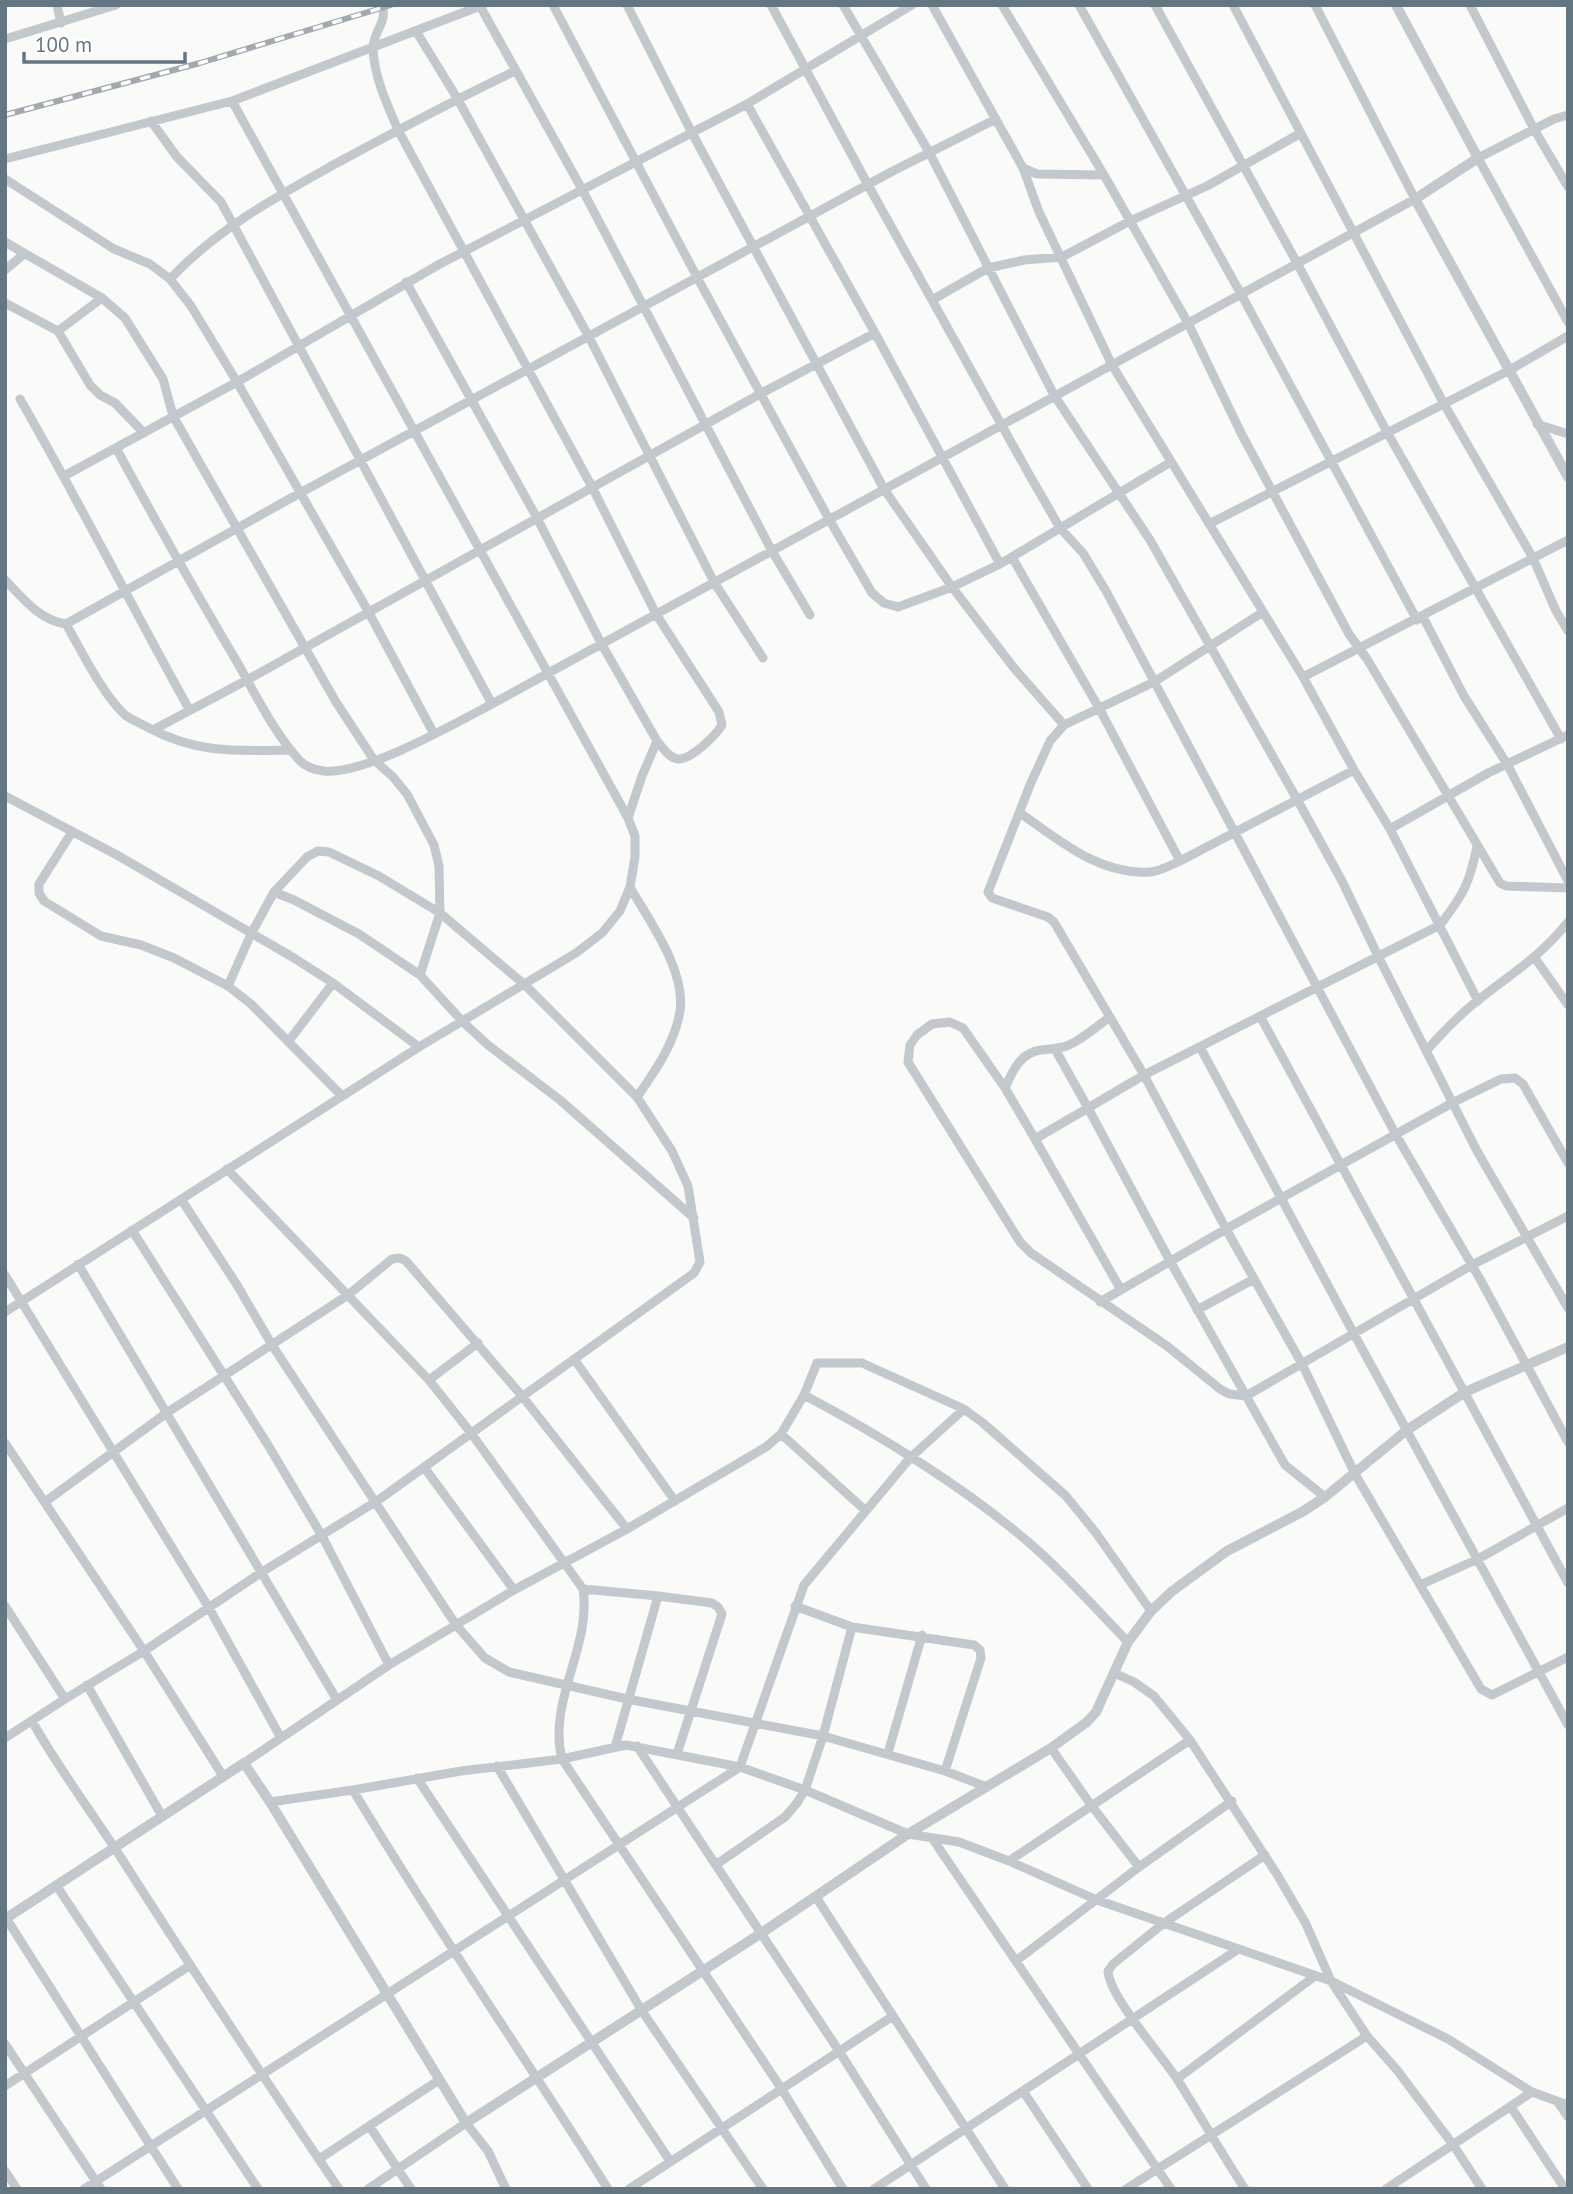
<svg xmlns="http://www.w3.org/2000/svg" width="1573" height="2194" font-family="'PT Sans',sans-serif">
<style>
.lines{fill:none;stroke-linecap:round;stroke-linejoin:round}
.minor{stroke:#c3c8cc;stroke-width:9}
.tertiary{stroke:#c3c8cc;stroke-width:10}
.rail-casing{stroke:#a2aab0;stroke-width:6}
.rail{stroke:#fff;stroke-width:3.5;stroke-dasharray:10;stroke-linecap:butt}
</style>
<rect width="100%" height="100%" fill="#fafaf8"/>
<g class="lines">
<path class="minor" d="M57,5L61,23
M382,5C388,22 373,32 373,48C374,77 387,104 398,130L592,487L656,614L719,712L722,725C716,735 691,760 678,759C669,758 663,748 657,741L601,643L537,518L406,282
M553,5L698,279L829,519L872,593L884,603L898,607L952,587L1000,564L1171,462
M627,5L692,133L884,489L952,587L1014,668L1064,725
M771,5L868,185L1030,476L1060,528L1083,553L1106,591L1396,1135L1480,1279L1568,1442
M843,5L929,152L1054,395L1150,540L1298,801L1342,881L1378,956L1477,1151L1568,1308
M932,5L1023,168L1039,212L1112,365L1303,677L1354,770L1390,829L1478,1001
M1002,5L1104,175L1188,323L1241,433L1349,634L1367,659L1500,883L1506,886L1568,888
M1079,5L1241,294L1417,620
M1155,5L1297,263L1387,432L1561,739
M1233,5L1444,404L1533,558L1556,611L1568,631
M1470,5L1534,129L1568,187
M480,6L583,191L772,551L810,615
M416,31L457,98L589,337L714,582L763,658
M5,39L116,5
M747,104L875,333L1000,564
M1568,115L1554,119L1478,158L1568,322
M151,121L177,157L221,202L492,704
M5,159L232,101L483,5
M1023,168L1037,174L1104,175
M5,179L114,249L150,264L170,279L191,306L237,382L368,611L434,734
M5,242L102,298L125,318L163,379L173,416L336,702L374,760L393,777L407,794L434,845L439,866L440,913L420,975
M5,270L24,254
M170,279C217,229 276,197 335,164C394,132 454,100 515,71
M932,300L988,268L1024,260L1062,257L1130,221L1207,186L1301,133
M5,303L58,331L90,385L100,395L115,403L144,433
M58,331L102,298
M20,399C79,501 132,607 189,709
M1537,424L1568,434
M116,448C155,520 195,591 237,662C256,695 274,733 300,761C306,767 316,770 324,771C365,775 454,724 492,704L1415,199L1315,5
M64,476L237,382L438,265L747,104L912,5
M1209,524L1508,371L1568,336
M1012,557L1099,708L1180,861
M5,580C23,598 39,620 66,624L300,493L891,172L996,119
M1263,612L1154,682L1064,725L1050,741L1030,785L988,892L992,898L1048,917L1054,922L1144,1075L1226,1229L1302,1364L1355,1474L1481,1689L1492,1695L1568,1657
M1423,617L1464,696L1507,764L1568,881
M66,624C81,650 103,695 125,715C132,720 142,724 149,728C198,754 237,751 291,750
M1303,677L1568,540
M153,730L247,680L760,394L875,333
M5,796L117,855L294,958L333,983L419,1047
M1020,813C1059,840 1099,875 1149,872C1159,872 1171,865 1180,861L1354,770
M628,818L642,776L657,741
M1390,829L1488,773L1568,735
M72,832L39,884V893L44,901L101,936L141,945L174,958L228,986
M630,887C649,921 686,970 680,1011C675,1043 655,1071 637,1097
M1535,958L1568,1005
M1260,1016L1568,1583
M288,1042L333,983
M1200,1047L1354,1334L1568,1725
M1055,1049L1088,1108L1035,1139L1121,1290
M1426,1051C1442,1033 1458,1016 1477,1001C1512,973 1539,958 1568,922
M1005,1088C1013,1070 1020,1053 1041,1050C1051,1049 1059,1049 1069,1045C1083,1039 1097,1026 1110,1017
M342,1096L251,1004L228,986L251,934L274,892L294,900L359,934L420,975L463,1022L488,1045L560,1100L694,1218
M1035,1139L1005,1088L963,1028L950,1022L932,1024L917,1035L910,1045L908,1062L1020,1242L1031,1253L1167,1346L1220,1389L1229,1394L1246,1396L1472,1265L1568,1216
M227,1169L429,1380L471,1433L583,1589C592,1646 547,1702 562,1759L781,2088L843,2189
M181,1199L237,1285L272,1345L456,1625L485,1658L509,1672L627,1699L823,1736L945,1771L987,1787
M132,1230L268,1445L322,1536L389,1665
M78,1264L337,1700
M5,1275L209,1608L281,1738
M1100,1302L1226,1229L1452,1103L1501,1079L1515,1078L1523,1084L1568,1163
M1197,1310L1254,1279
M5,1312L419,1047L576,953L602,933L620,911L630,887L635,857V836L628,818L232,101
M574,1359L675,1501
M429,1380L478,1343
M804,1395L817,1363H862L964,1409L983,1423L1066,1496L1096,1533L1151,1611
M781,1434L866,1511
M5,1443L144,1651L223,1776
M424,1467L514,1590
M1325,1497L1285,1465L1170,1261L1088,1108L1144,1075L1440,925C1463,895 1470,883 1477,846
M45,1502L168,1412L348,1295L392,1259L400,1258L406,1261L522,1396L627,1529
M1420,1585L1478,1559L1568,1508
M583,1589L658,1596L615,1747
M658,1596L712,1603L718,1607L722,1614L677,1754
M5,1606L65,1699
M795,1606L852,1627L974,1645L980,1650L981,1658L945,1771
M1114,1673L1134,1682L1154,1696L1190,1740L1278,1876L1306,1924L1331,1981L1367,2036L1397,2070L1454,2146L1482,2189
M87,1685L162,1816
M32,1721C57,1766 88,1807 116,1850C189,1964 263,2077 339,2189
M5,1738L65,1699L144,1651L262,1572L377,1501L694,1273L700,1262L688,1186L672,1151L637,1097L525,985L440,913L379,876L329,852L318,851L307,857L274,892
M637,1746L839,2051L926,2189
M1051,1748L1091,1805L1139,1867
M888,1753L922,1635
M244,1763L389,1665L514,1590L627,1529L766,1447L781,1434L804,1395C880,1435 969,1490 1034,1547C1067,1576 1097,1610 1128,1642
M497,1766L642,2011L763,2189
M417,1778L670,2161
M353,1790C434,1926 524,2055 608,2189
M270,1802L353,1790L461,1771L562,1759L626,1745L740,1767L805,1790L908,1834L959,1842L1009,1861L1097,1900L1331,1981L1448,2039L1532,2092L1568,2105
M932,1838L1171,2189
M1009,1861L1190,1740
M717,1864L785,1817L797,1803L805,1790L823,1736L852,1627
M56,1885L258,2189
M816,1897L1005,2189
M6,1918L178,2189
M1016,1961L1139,1867L1232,1801
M5,2044L101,2189
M1177,2079L1315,1976
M5,2086L189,1966
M1023,2091L1088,2189
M1557,2101L1568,2117
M1511,2107L1565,2189
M370,2127L411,2189
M319,2159L439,2080
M5,2171L17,2189
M84,2189L740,1767L804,1585L910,1458L964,1409
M368,2189L466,2123L488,2151L506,2189
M629,2189L893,2016
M874,2189L1237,1950
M1126,2189L1367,2036
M1245,2189C1221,2153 1200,2115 1177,2079C1161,2054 1110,1998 1108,1971L1113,1964L1164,1923L1265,1855
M1386,2189L1532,2092"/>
<path class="tertiary" d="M1396,5L1478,158L1415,199L1568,477
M5,1919L244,1763L270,1802L466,2123L760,1934L908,1834L1051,1748L1087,1722L1096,1712L1128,1642L1151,1611L1171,1592L1227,1551L1302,1512L1325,1497L1407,1430L1465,1392L1568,1347"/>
<defs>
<path id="rail" d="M5,115L200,63L391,5"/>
</defs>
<use href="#rail" class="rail-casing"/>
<use href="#rail" class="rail"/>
</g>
<rect width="1573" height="2194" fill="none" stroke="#657683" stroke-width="14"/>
<path d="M24 52v10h161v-10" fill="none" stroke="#657683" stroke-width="3.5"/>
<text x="35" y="52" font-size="21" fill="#657683" stroke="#ffffff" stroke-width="5" paint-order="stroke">100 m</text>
</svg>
